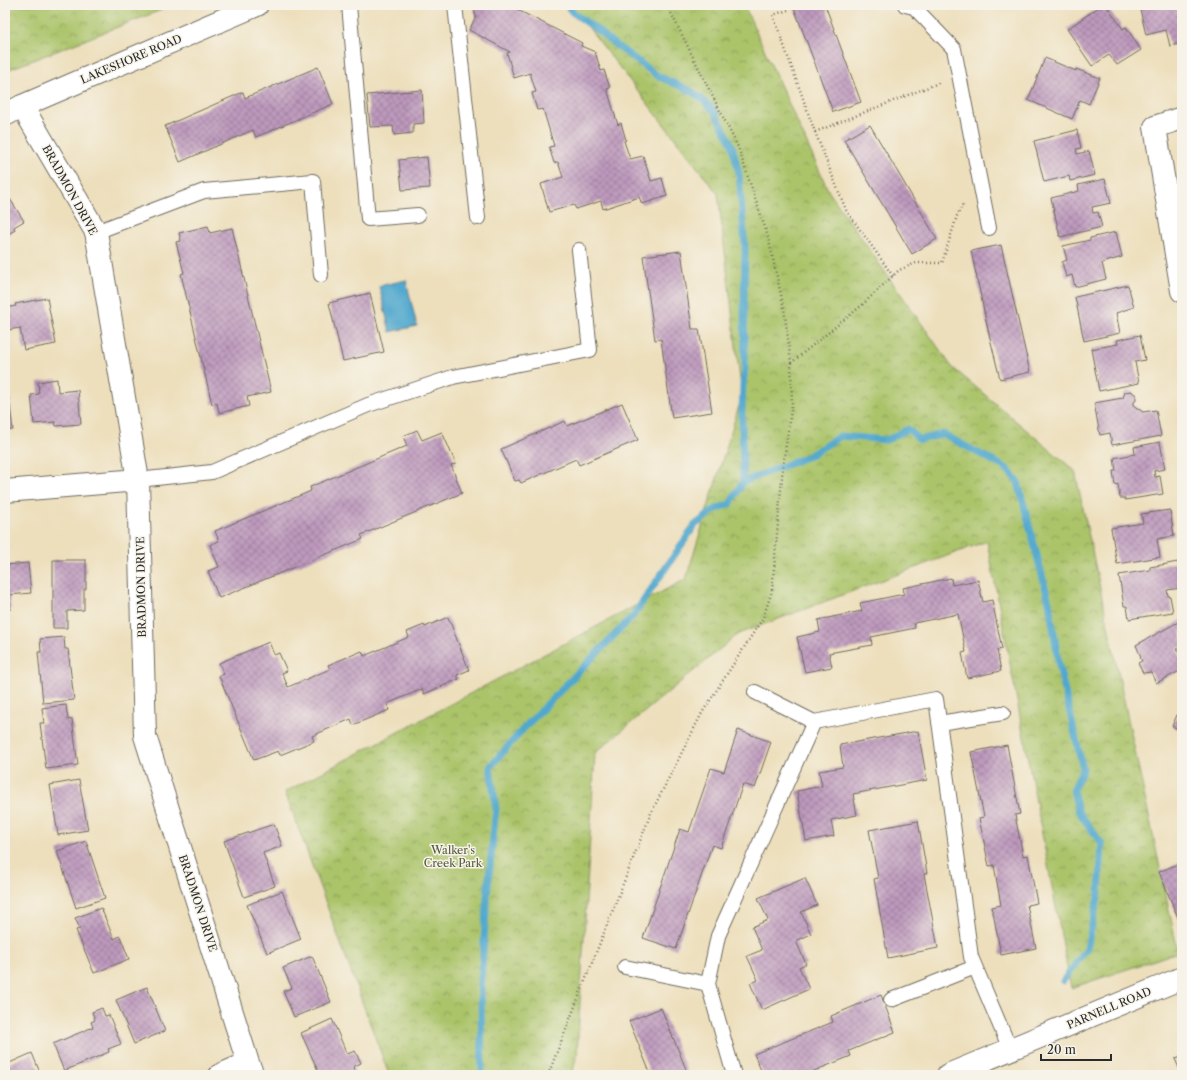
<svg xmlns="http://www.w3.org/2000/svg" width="1187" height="1080" font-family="'Libre Caslon Text',serif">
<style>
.park{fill:url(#park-crowns);stroke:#6b784a}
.water{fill:#51a8ce;stroke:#3e6a7c}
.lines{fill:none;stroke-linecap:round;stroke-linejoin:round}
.stream{stroke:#51a8ce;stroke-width:7}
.building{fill:url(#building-cross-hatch)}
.service-casing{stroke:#6f6a5e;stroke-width:16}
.minor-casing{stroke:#6f6a5e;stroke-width:24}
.tertiary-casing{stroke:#6f6a5e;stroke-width:24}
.secondary-casing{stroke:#6f6a5e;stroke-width:24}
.path{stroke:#6f6a5e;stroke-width:2.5;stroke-dasharray:1 3;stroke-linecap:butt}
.service{stroke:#fff;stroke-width:14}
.minor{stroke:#fff;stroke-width:22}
.tertiary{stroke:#fff;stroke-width:22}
.secondary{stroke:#fff;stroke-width:22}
.labels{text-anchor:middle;stroke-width:3;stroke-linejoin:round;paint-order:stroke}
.street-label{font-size:11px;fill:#2b2b2b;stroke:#f7f3e8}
.park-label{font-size:11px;fill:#51593e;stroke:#f7f3e8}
</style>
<defs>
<pattern id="park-crowns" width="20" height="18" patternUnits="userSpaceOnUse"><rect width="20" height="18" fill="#abc46a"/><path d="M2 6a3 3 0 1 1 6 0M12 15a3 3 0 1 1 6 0" fill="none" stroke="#8b9f57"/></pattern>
<pattern id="building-cross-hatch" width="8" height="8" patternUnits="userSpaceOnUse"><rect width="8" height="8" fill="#bd99bd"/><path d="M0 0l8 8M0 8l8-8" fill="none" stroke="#9a7d9a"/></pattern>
</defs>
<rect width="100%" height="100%" fill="#f7f3e8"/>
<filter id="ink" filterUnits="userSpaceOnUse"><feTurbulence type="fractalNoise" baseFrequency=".025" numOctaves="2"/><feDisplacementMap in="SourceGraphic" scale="8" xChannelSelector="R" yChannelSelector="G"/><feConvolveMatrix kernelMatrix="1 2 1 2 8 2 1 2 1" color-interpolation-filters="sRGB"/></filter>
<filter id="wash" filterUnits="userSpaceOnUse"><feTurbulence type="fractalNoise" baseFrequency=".012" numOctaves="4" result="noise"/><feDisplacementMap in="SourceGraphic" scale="16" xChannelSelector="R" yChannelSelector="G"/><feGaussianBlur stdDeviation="0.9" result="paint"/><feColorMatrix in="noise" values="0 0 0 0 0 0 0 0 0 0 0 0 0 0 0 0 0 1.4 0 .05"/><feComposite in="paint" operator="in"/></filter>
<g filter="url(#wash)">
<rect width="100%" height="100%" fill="#eddfbc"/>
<path class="park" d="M5,5H174L5,71Z
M571,5H744L829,192L952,367L1075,471L1178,952L1071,988L987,541L738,634L595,753L577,1054L572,1075H389L285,792L686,579L742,396L718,194Z"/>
<path class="water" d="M406,280L417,326L390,332L379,286Z"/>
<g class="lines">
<path class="stream" d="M743,482L809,456L840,436L887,440L908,429L920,440L943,434L1006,468L1018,482L1049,602L1059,666L1083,769L1073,790L1078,811L1102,844L1099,893L1087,948L1063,981
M1071,1074V1075
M482,1075L481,982L487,897L496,808L490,767L524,728L633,616L695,525L716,509L730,504L743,482L742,414L743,384L745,368L744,302L745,246L739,174L732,145L726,133L714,111L703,100L691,91L658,76L609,40L599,31L572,12L567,5"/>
</g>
<g id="blocks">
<path class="building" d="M473,5H518L516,9L582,43L581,46L595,52L601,71L604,70L610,88L607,89L618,125L621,123L626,140L624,141L630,159L643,156L651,181L662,178L667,196L642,204L639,197L603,209L601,201L576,209L574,205L549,212L541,184L563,177L558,162L554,163L549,147L554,146L543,109L537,110L532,93L536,92L530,73L514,78L507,53L510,52L469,30L476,17Z
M793,5H825L861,102L833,112Z
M1102,5H1106L1123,29L1126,27L1141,50L1117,65L1109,55L1092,66L1067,29Z
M1139,5H1182V43L1170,46L1166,30L1146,35Z
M1045,58L1076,71V69L1100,78L1089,104L1080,100L1072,119L1028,100Z
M318,67L333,104L256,137L253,130L180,162L165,126L243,92L245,98Z
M422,90L424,123L413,124V133L394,135L393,126L370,127L367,95Z
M870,125L937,239L912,254L844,140Z
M1077,130L1081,148L1076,149L1077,154L1089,151L1095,175L1070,181L1069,176L1044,182L1034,141Z
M427,157L430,188L402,190L399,160Z
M1105,179L1111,203L1092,207L1093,213L1098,212L1102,227L1060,237L1051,198L1079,191L1078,185Z
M10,199L24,221L14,227L15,230L5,236V203Z
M208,226L210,233L232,228L271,392L247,397L249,406L219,413L217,403L212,404L181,274L184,273L176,242L181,241L179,233Z
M1116,232L1122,257L1102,263L1106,279L1075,287L1072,275L1066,277L1062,262L1067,260L1063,246L1090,240V238Z
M1001,245L1030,372L1000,379L989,334L971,251Z
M681,251L692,329H699L712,412L672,418L661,339L655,340L643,256Z
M1128,285L1134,307L1116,313L1120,333L1084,341L1075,297Z
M370,293L384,352L343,361L329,303Z
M47,298L56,344L24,350L20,328L8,330L5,317V308L16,306L15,304Z
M1140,335L1145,360L1135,362L1139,383L1099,391L1091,349L1118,344L1117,340Z
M57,379L58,392L78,390L81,424L56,426L55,422L34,424L31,395L39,394L38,382Z
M1131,391L1136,395V399L1133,405L1143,412L1156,410L1161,436L1112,445L1110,433L1100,435L1094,403L1123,398L1125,392Z
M9,398L13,430H5V399Z
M622,403L638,440L579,465L576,459L521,483L519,480L515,481L501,449L565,421L567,426Z
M417,430L422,440L442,432L456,464L451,465L462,493L361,535L363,539L219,598L208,571L219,567L210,545L219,541L215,531L311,491L310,487L407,446L403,436Z
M1160,442L1165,469L1154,471L1155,477L1160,476L1163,494L1125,500V498H1120L1118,484L1115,485L1113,471H1116L1114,458L1135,454L1134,447Z
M1170,510L1174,536L1157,539L1160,557L1117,564L1111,528L1143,523L1141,514Z
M53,560H86V589H84V610L67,611V628H53Z
M1178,562L1181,588L1167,590L1168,596H1170L1173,612L1129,619L1127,606H1124L1119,575L1150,570V567Z
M28,563L31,593L9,595L11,609L5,610V565Z
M951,578L952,585L978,580L983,602L992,600L1002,649L997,650L1001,671L967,678L962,653L966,652L958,614L914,623L915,628L871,637L872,645L829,653L832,667L805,672L797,637L820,632L818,620L862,611L860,603L904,594L903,588Z
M448,617L469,670L457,675L459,679L424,694L422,689L387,704L389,710L353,725L351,719L312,736L314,741L280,755L278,751L254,760L219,676L224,674L219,663L269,642L274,655L279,653L287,671L282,673L288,687L330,669L328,665L362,651L364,656L409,637L407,632L424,625L425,627Z
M1182,620V647L1177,649L1182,659V670L1156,683L1151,672L1143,673L1138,663L1142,661L1140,657H1141L1136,645Z
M64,637L65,649H68L74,700L43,703L38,652H41L40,639Z
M1182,704V731L1172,726Z
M66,705L68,720L72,719L78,765L46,769L40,723H44L42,708Z
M738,730L771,742L755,788L743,784L721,848L712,845L676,949L643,938L680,829L689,832L711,768L724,772Z
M918,731L927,780L853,794L857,815L831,820L834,836L806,841L797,791L822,786L819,771L843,767L840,745Z
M1007,745L1020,814L1015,815L1023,856L1028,855L1037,903L1027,905L1036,948L1001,955L992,907L1001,905L994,865L989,866L979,818L984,817L971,752Z
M79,780L88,830L58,835L50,785Z
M918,821L927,873L924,874L938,948L888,958L874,879L878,878L869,830Z
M274,824L282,846L263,853L275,886L244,897L224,841Z
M86,841L105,898L76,908L57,851Z
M1182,862V919L1179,920L1159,872Z
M805,878L817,905L801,912L811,934L796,941L806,964L799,967L809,989L762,1010L750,983L758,980L747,956L762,950L752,927L768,920L758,898Z
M282,891L301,939L267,953L247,905Z
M101,908L114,939L120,936L129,959L94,973L76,930L80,929L75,918Z
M312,956L331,1002L294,1017L283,991L292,988L283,968Z
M147,987L165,1031L134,1044L116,1000Z
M881,995L895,1032L849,1051L851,1056L804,1075H763L754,1054L833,1022L831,1016Z
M102,1008L105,1016L109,1015L121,1044L108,1049L109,1052L64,1071L53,1044L93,1027L91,1022L95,1020L92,1012Z
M661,1008L688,1074L651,1075L629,1021Z
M332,1019L347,1054L355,1051L361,1063L353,1067L356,1075H320L301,1033Z
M32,1053L41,1075H5V1065Z
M1182,1057V1075L1175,1059Z"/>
</g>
</g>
<g filter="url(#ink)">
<use href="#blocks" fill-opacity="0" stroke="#6f6a5e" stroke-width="1"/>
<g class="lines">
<defs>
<path id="service" d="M349,5L368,219L418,215
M455,5L478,218
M905,5L914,7L954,49L989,228
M96,232L204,191L313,181L321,275
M138,480L212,472L368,405L453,377L590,350L579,250
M755,692L814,722
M939,723L1003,713
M625,967L708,984
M891,1000L975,967
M734,1075L708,984L718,936L814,722L936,699L971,957L1010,1049"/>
<path id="minor" d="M22,106L96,232L138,480L145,736L248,1063L253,1075
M1182,118L1155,127L1182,291
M5,491L138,480
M220,1075L248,1063"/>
<path id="tertiary" d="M948,1075L1182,978"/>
<path id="secondary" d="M5,115L22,106L257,5"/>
</defs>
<use href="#service" class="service-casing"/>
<use href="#minor" class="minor-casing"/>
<use href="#tertiary" class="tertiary-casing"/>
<use href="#secondary" class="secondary-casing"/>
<path class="path" d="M788,10L773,15L815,132L846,210L893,276
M815,132L941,82
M791,363L861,306L899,270L916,263H942L957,216L964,202
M548,1075L651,813L702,713L763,618L772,591L783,466L792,404L791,363L784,308L768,237L738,147L667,5"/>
<use href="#service" class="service"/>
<use href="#minor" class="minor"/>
<use href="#tertiary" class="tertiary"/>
<use href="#secondary" class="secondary"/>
</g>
</g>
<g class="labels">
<g class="street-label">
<text transform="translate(131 59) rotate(-23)" y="4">LAKESHORE ROAD</text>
<text transform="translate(70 190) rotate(61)" y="4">BRADMON DRIVE</text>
<text transform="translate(141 587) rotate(-91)" y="4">BRADMON DRIVE</text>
<text transform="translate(198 903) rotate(72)" y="4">BRADMON DRIVE</text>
<text transform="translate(1109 1008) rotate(-23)" y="4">PARNELL ROAD</text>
</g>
<g class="park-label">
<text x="453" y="854">Walker's<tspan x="453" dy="13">Creek Park</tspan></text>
</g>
</g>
<rect width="1187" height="1080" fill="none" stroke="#f7f3e8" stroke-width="20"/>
<path d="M1041 1054v6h70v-6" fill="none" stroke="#2b2b2b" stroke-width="2"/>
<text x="1047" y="1054" font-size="12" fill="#2b2b2b" stroke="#f7f3e8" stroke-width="3" paint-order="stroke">20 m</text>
</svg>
